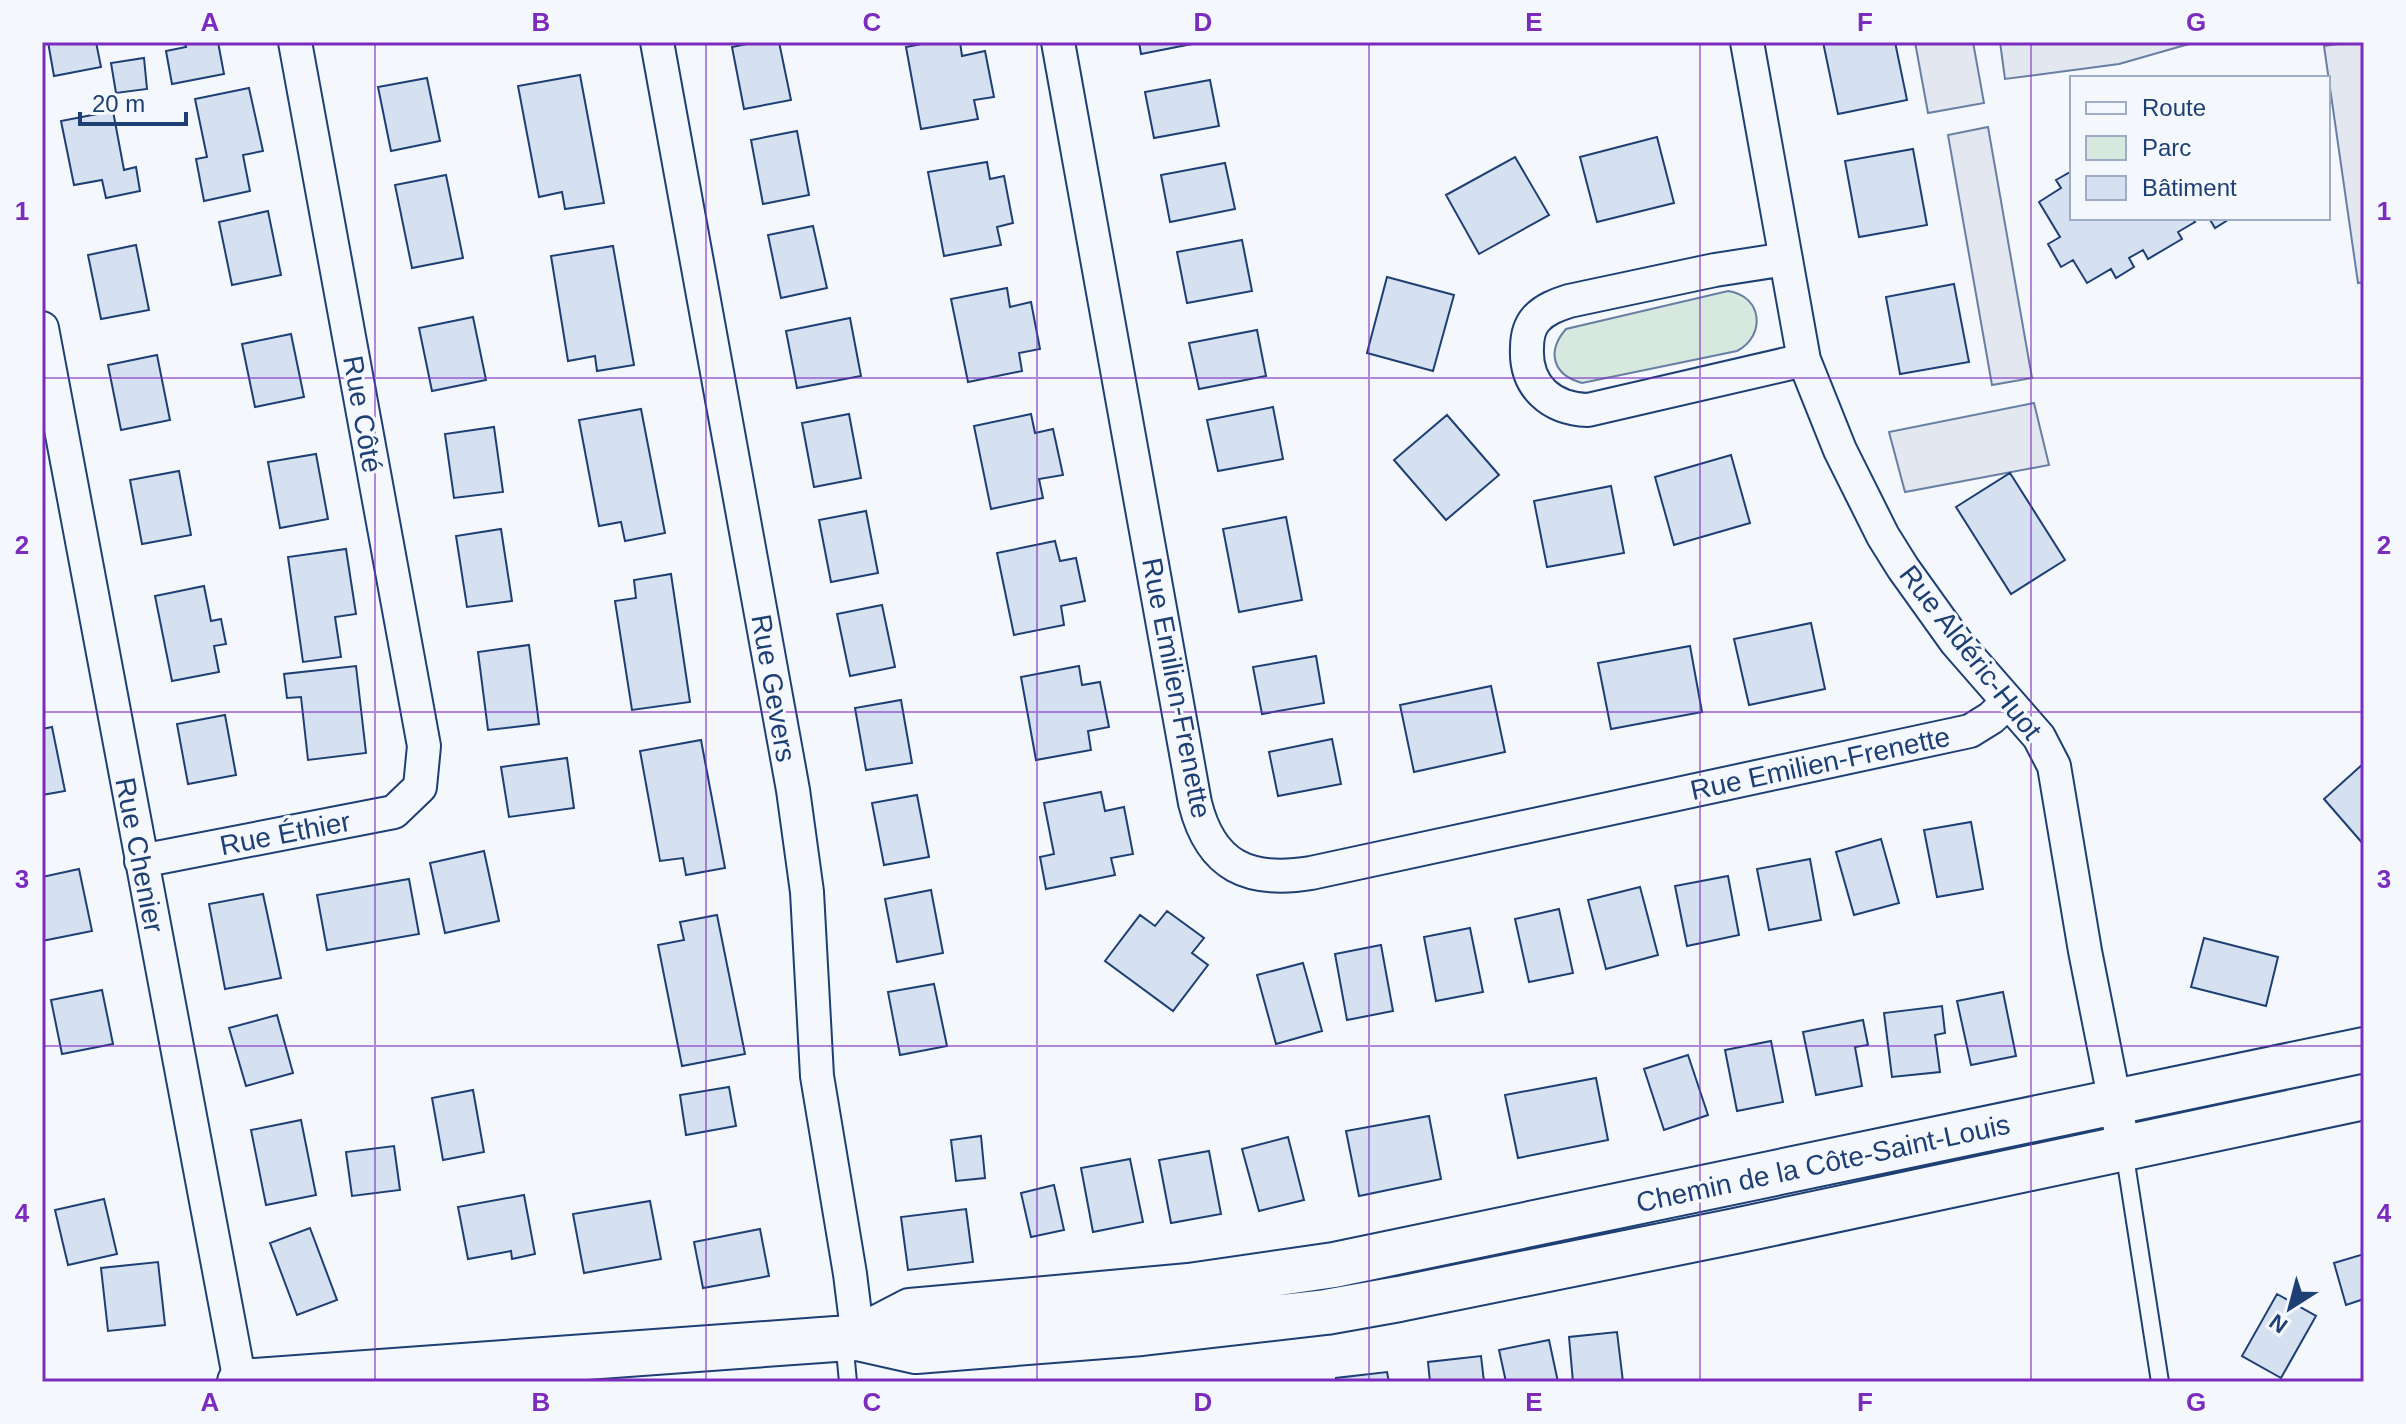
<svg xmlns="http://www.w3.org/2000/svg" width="2406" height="1424" font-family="Arial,sans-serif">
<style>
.green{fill:#d7e8df;stroke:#687fa3;stroke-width:2}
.parking{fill:#e3e8f0;stroke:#687fa3;stroke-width:2}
.building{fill:#d5e0f0;stroke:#1d3f73;stroke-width:2}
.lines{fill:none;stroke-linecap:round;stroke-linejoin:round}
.lane-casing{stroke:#1d3f73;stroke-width:20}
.street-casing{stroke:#1d3f73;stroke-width:36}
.secondary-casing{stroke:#1d3f73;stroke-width:48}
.lane{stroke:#f4f7fb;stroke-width:16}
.street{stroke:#f4f7fb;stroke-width:32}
.secondary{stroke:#f4f7fb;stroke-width:44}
.grid{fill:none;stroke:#7b2cbf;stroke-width:2;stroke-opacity:0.55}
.labels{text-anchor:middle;stroke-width:6;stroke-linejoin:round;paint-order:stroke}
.street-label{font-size:28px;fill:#1d3f73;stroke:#f4f7fb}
.neatline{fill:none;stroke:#7b2cbf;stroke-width:3}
.grid-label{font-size:26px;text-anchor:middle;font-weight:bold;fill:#7b2cbf}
</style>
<rect width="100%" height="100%" fill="#f4f7fb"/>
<path class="green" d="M1728,291C1763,296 1766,336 1737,351L1582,383C1553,375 1546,352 1566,329Z"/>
<path class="parking" d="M1915,42H1973L1984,103L1928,113Z
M2000,42H2196L2119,64L2005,79Z
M2352,42H2364V282L2358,283L2324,46Z
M1988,127L2032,378L1992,385L1948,135Z
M2034,403L2049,465L1905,492L1889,432Z"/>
<path class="building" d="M48,42H96L101,67L54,76Z
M185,42H218L224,74L172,84L166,51L186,47Z
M756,42H779L791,100L744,109L732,47Z
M932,42H960L962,56L985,51L994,97L974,100L978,119L921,129L906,47Z
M1139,42H1202L1141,54Z
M1823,42H1895L1907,100L1838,114Z
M144,58L147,89L116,93L111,63Z
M580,75L604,203L565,209L562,192L539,197L518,86Z
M427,78L440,141L391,151L378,87Z
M1210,80L1219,126L1154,138L1145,92Z
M249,88L263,151L243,155L250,191L204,201L196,159L207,157L195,99Z
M113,111L124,170L136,167L140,191L106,198L102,180L74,185L61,121Z
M797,131L809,195L763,204L751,140Z
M1657,137L1674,203L1597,222L1580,157Z
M1913,149L1927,225L1859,237L1845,161Z
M1515,157L1549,215L1479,254L1446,195Z
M987,162L990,179L1004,176L1013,223L997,227L1001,245L944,256L928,172Z
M1225,163L1235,209L1170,222L1161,175Z
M2072,171V218H2192L2195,222L2178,232L2182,239L2148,259L2143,250L2129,258L2134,267L2116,278L2111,269L2087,283L2073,260L2061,267L2048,244L2060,237L2039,202L2061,188L2056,180Z
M446,175L463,258L412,268L395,185Z
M268,211L281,275L232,285L219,222Z
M2209,218H2231L2215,228Z
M813,226L827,288L781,298L768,235Z
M1242,240L1252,291L1187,303L1177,252Z
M136,245L149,310L101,319L88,255Z
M613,246L634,365L597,371L595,356L568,361L551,256Z
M1387,277L1454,295L1433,371L1367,353Z
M1954,284L1969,362L1900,374L1886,297Z
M1007,288L1010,307L1031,302L1040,349L1019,353L1022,371L968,382L951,299Z
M473,317L486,380L432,391L419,328Z
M850,318L861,376L797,388L786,331Z
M1257,330L1266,376L1199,389L1189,343Z
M291,334L304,397L255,407L242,344Z
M157,355L170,420L121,430L108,365Z
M1273,407L1283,459L1218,471L1207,420Z
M641,409L665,533L625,541L621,522L599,526L579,420Z
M849,414L861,478L814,487L802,423Z
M1031,414L1035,433L1053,429L1063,475L1039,479L1043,498L991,509L974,426Z
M1447,415L1499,475L1446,520L1394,460Z
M494,427L503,492L454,498L445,434Z
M316,454L328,519L280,528L268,462Z
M1731,455L1750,523L1674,545L1655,477Z
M179,471L191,535L142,544L130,480Z
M2010,473L2065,560L2011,594L1956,507Z
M1611,486L1624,553L1547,567L1534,501Z
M866,511L878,573L831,582L819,520Z
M1286,517L1302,600L1239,612L1223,529Z
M501,529L512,601L467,607L456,536Z
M1055,541L1060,561L1076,558L1085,601L1061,606L1064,625L1014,635L997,553Z
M346,549L356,614L335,617L341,657L303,662L288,557Z
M671,574L690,702L632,710L615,601L636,598L634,580Z
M204,586L211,621L221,619L226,644L214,646L219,672L172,681L155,596Z
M882,605L895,667L850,676L837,614Z
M1811,623L1825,689L1749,705L1734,639Z
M529,645L539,724L488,730L478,652Z
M1690,646L1702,712L1611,729L1598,663Z
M1316,656L1324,703L1262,714L1253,667Z
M356,666L366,753L308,760L301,697L287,698L284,674Z
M1079,666L1082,685L1100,682L1109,727L1088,731L1091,750L1036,760L1021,677Z
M1491,686L1505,752L1414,772L1400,705Z
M901,700L912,763L866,770L855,708Z
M225,715L236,775L188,784L177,724Z
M52,727L65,791L42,795V729Z
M1332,739L1341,784L1278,796L1269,752Z
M701,740L725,868L686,875L683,858L660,861L640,751Z
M567,758L574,808L509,817L501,767Z
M2364,763V845L2324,799Z
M1101,792L1105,811L1124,807L1133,854L1111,858L1115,875L1046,889L1040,857L1054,854L1044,803Z
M917,795L929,857L884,865L872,803Z
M1971,822L1983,889L1937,897L1924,830Z
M1881,839L1899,903L1854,915L1836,852Z
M484,851L499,921L445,933L430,863Z
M1810,859L1821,920L1769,930L1757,869Z
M79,869L92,931L42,941V877Z
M1728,876L1739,935L1687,946L1675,886Z
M409,879L419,934L327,950L317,895Z
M1640,887L1658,955L1606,969L1588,900Z
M931,890L943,953L897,962L885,899Z
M263,894L281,978L225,989L209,904Z
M1559,909L1573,973L1529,982L1515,919Z
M1167,911L1204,938L1192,953L1208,965L1173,1011L1105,961L1140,915L1155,926Z
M717,915L745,1054L682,1066L658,945L684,940L680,922Z
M1470,928L1483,992L1436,1001L1424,937Z
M2204,938L2278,957L2266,1006L2191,987Z
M1381,945L1393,1011L1347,1020L1335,954Z
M1303,963L1322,1031L1276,1044L1257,975Z
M934,984L947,1046L900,1055L888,992Z
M102,990L113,1044L62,1054L51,1000Z
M2003,992L2016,1056L1971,1065L1957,1001Z
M1942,1006L1945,1033L1935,1035L1940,1072L1892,1077L1884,1013Z
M277,1015L293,1073L246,1086L229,1028Z
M1863,1020L1868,1045L1855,1047L1862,1086L1816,1095L1803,1032Z
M1771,1041L1783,1102L1737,1111L1725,1050Z
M1688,1055L1708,1115L1664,1130L1644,1069Z
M1596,1078L1608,1140L1518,1158L1505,1095Z
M729,1087L736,1126L686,1135L680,1095Z
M473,1090L484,1152L443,1160L432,1098Z
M1429,1116L1441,1179L1359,1196L1346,1131Z
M301,1120L316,1195L266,1205L251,1130Z
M981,1136L985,1178L956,1181L951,1140Z
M1288,1137L1304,1200L1259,1211L1242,1149Z
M394,1146L400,1190L352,1196L346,1152Z
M1209,1151L1221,1214L1171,1223L1159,1160Z
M1130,1159L1143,1222L1093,1232L1081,1168Z
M1054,1185L1064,1230L1031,1237L1021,1193Z
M524,1195L535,1254L512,1259L511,1251L468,1259L458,1207Z
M104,1199L117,1254L68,1265L55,1210Z
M650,1201L661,1259L584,1273L573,1214Z
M966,1209L973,1262L908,1270L901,1217Z
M310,1228L337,1300L297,1315L270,1243Z
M760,1229L769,1276L703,1288L694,1242Z
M2364,1254V1299L2346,1305L2334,1263Z
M158,1262L165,1325L108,1331L101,1268Z
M2277,1294L2316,1316L2281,1378L2242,1356Z
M1617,1332L1623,1382H1573L1569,1337Z
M1549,1340L1558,1382H1506L1499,1350Z
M1481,1356L1484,1382H1430L1428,1362Z
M1387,1372L1389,1382H1336V1378Z"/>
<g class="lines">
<defs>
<path id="lane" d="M2124,1150L2160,1382
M844,1340L848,1382"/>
<path id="street" d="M657,42L793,790L807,892L817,1076L850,1274L858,1338
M1058,42L1195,803C1211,867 1249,883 1311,873L1970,731L1991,718L2008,702
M1747,42L1804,360L1840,450L1883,536L1903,568L1956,642L2039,737L2054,766L2085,951L2124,1148
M1786,259L1715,270L1569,301C1557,305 1545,309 1536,319C1529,327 1527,337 1527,348C1525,387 1552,409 1588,410L1804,360
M42,328L240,1382
M141,861L394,812L420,787L424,746L295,42"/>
<path id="secondary" d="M858,1338L910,1311L1189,1286L1334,1265L2364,1050
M240,1382L835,1339L858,1338L916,1351L1142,1333L1326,1312L1399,1299L1735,1231L2364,1097"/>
</defs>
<use href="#lane" class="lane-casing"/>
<use href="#street" class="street-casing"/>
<use href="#secondary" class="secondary-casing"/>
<use href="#lane" class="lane"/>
<use href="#street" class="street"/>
<use href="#secondary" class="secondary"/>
</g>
<path class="grid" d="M375,42V1382M706,42V1382M1037,42V1382M1369,42V1382M1700,42V1382M2031,42V1382M42,378H2364M42,712H2364M42,1046H2364"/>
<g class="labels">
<g class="street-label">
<text transform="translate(363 414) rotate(80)" y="10">Rue Côté</text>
<text transform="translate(1971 652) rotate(52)" y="10">Rue Aldéric-Huot</text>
<text transform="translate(774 688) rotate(80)" y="10">Rue Gevers</text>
<text transform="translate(1177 688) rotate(79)" y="10">Rue Emilien-Frenette</text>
<text transform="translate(1820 763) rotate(-12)" y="10">Rue Emilien-Frenette</text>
<text transform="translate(285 833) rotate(-11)" y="10">Rue Éthier</text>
<text transform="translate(140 855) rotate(79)" y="10">Rue Chenier</text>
<text transform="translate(1823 1163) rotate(-12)" y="10">Chemin de la Côte-Saint-Louis</text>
</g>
</g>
<rect width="2406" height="1424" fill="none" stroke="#f4f7fb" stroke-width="88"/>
<rect x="2070" y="76" width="260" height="144" fill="#f4f7fb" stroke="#9eadc5" stroke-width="2"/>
<rect x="2086" y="102" width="40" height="12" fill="#f4f7fb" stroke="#9eadc5" stroke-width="2"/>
<text x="2142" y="116" font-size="24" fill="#1d3f73">Route</text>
<rect x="2086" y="136" width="40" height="24" fill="#d7e8df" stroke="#9eadc5" stroke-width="2"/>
<text x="2142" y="156" font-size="24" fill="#1d3f73">Parc</text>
<rect x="2086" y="176" width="40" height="24" fill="#d5e0f0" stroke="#9eadc5" stroke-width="2"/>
<text x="2142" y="196" font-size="24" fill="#1d3f73">Bâtiment</text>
<g transform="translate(2290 1308) rotate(216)" stroke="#f4f7fb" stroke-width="6" paint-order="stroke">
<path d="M0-6L14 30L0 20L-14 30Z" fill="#1d3f73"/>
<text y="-12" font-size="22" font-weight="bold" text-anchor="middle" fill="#1d3f73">N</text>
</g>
<path d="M80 112v12h106v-12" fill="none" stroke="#1d3f73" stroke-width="4"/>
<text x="92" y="112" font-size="24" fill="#1d3f73" stroke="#f4f7fb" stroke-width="6" paint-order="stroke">20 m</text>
<rect x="44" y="44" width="2318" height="1336" class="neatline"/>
<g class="grid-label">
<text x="210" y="31">A</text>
<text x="541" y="31">B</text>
<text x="872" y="31">C</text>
<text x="1203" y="31">D</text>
<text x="1534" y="31">E</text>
<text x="1865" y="31">F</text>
<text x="2196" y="31">G</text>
<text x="22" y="220">1</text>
<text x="2384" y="220">1</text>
<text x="22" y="554">2</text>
<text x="2384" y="554">2</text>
<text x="22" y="888">3</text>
<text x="2384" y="888">3</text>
<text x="22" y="1222">4</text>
<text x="2384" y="1222">4</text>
<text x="210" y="1411">A</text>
<text x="541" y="1411">B</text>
<text x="872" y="1411">C</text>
<text x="1203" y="1411">D</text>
<text x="1534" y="1411">E</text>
<text x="1865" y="1411">F</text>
<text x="2196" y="1411">G</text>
</g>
</svg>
